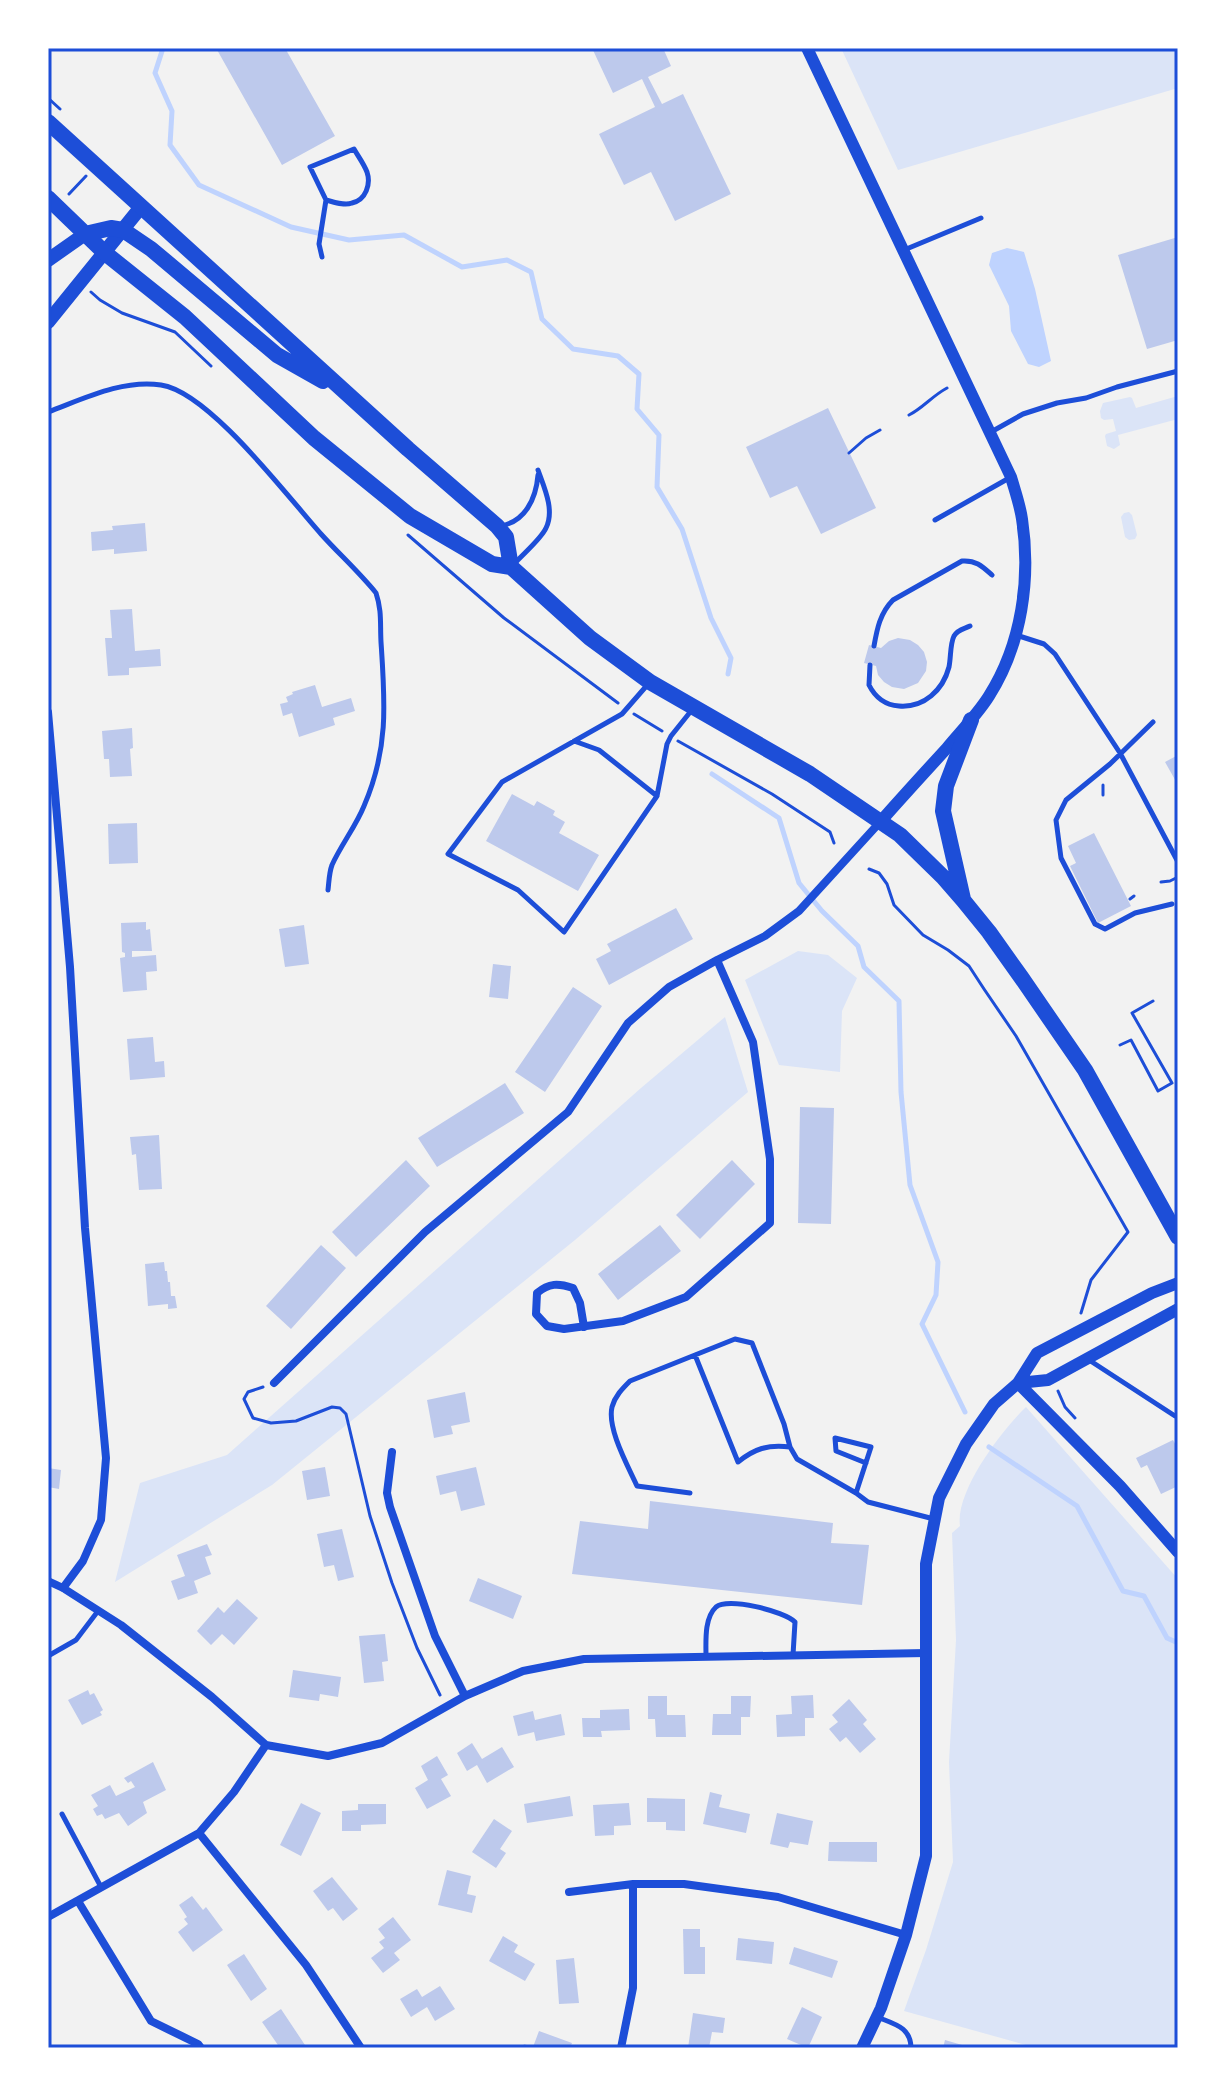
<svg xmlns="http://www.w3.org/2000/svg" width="1226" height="2096" font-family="Barlow,sans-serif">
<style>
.green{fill:#dbe4f7}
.water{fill:#bfd3fe}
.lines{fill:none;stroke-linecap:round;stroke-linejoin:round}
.stream{stroke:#bfd3fe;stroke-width:5}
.building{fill:#bdc9ec}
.path{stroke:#1d4ed8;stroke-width:3}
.service{stroke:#1d4ed8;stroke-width:5}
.minor{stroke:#1d4ed8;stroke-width:8}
.tertiary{stroke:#1d4ed8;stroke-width:12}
.secondary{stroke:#1d4ed8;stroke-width:14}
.primary{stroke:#1d4ed8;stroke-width:16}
.neatline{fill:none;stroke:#1d4ed8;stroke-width:3}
</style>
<rect width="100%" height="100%" fill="#f2f2f2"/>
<path class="green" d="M841,48H1178V88L898,170Z
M1178,396V419L1118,435L1120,445L1114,449L1107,446L1105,436L1106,434L1116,431L1113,419L1104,420L1101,418L1100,411L1103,403L1130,397L1132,398L1136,408Z
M1129,512L1132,515L1137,535L1135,539L1129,540L1125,537L1121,517L1124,513Z
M798,951L828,955L857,978L842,1011L840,1072L779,1065L745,980Z
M725,1017L748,1092L575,1240L272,1485L115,1582L140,1483L227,1455L641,1088Z
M1026,1407L1178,1579V2048H1037L904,2011L926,1950L953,1862L949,1762L956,1640L952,1533L960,1526C955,1491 1002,1430 1026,1407Z"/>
<path class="water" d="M1007,248L1024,252L1035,289L1051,361L1039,367L1028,364L1011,331L1009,306L989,265L992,253Z"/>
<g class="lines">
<path class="stream" d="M163,48L155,73L172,111L170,145L199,185L291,227L349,240L404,235L462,267L507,260L531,272L542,319L573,349L618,356L639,374L637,409L659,435L657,487L682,529L711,618L731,658L728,674
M712,774L779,818L799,883L822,911L858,946L864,967L899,1001L901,1092L910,1185L938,1262L936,1295L922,1324L965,1412
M989,1447L1077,1506L1123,1591L1144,1596L1167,1638L1178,1643"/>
</g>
<path class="building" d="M216,48H285L335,136L282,165Z
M592,48H663L671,66L648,77L662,104L683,94L731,194L675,221L651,172L624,185L599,134L655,107L642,79L613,93Z
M1178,237V340L1147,349L1118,255Z
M828,408L876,508L821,534L797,486L770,498L746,447Z
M145,523L147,551L114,554V549L92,551L91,532L113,530L112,526Z
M132,609L135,651L160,649L161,666L129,668V675L108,676L105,638H112L110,610Z
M898,638L910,640L918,645L924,652L927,662L926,671L918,683L904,689L892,687L884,682L878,675L876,666L864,663L869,645L881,648L889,641Z
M315,685L322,707L351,698L355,711L333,718L335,725L299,737L292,713L283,716L280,704L288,702L286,697L293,694L292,692Z
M132,728L133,748L130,749L132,776L110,777L109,759H104L102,731Z
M1178,755V785L1165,762Z
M512,794L534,806L537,801L555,811L553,815L565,822L559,833L599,855L578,891L486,841Z
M137,823L138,863L109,864L108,824Z
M1094,833L1131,906L1098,923L1070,866L1076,863L1068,846Z
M676,908L693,939L609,985L596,959L611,951L607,944Z
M146,922V930L150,929L152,951H132V957L156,955L157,971L146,972L147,990L123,992L120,958L125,957V953L122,952L121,923Z
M304,925L309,964L285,967L279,929Z
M493,964L511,966L508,999L489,997Z
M573,987L602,1006L545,1092L515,1072Z
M153,1037L155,1062L164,1061L165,1077L130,1080L127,1039Z
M505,1083L524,1113L437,1167L418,1138Z
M800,1107L834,1108L831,1224L798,1223Z
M159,1135L162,1189L139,1190L136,1154L132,1155L130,1137Z
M406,1160L430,1186L356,1257L332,1232Z
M732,1160L755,1184L700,1239L676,1215Z
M660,1225L681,1251L618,1300L598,1274Z
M321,1245L346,1268L291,1329L266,1306Z
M164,1262L165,1271H167L168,1282H170L171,1296H175L177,1308L168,1309V1304L148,1306L145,1264Z
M465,1392L470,1422L451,1426L453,1434L434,1438L427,1400Z
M1173,1440L1178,1449V1486L1161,1494L1147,1465L1141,1468L1136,1458Z
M325,1467L330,1496L307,1500L302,1471Z
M476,1467L485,1505L461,1511L456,1491L440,1495L436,1476Z
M48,1468L61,1470L59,1489L48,1487Z
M650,1501L833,1523L831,1543L869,1545L862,1605L572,1574L580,1521L648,1529Z
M342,1529L354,1577L338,1581L334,1565L324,1567L317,1534Z
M207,1544L212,1555L205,1557L211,1574L194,1581L198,1593L178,1600L171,1581L185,1576L177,1555Z
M478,1578L522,1596L513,1619L469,1601Z
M237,1599L258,1618L234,1645L222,1634L211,1645L197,1631L218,1607L224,1613Z
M385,1634L388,1661L382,1662L384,1681L364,1683L359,1636Z
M293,1670L341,1677L338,1697L320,1694L319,1701L289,1697Z
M88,1690L90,1695L94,1693L103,1710L100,1712L102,1715L82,1725L68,1700Z
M813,1695L814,1718H805V1736L777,1737L776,1715L792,1714L791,1696Z
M648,1696H667V1715H685L686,1737H656L655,1719H648Z
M731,1696H751L750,1717H741V1735H712L713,1714H731Z
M849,1699L867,1720L863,1724L876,1739L860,1753L846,1737L840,1742L829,1729L838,1722L832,1715Z
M629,1709L630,1730L601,1731L602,1737H583L582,1718H600V1710Z
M533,1711L535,1720L561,1714L565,1735L536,1741L534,1732L518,1736L513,1716Z
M472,1743L482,1759L502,1747L514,1767L487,1783L477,1765L467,1771L457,1753Z
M437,1756L448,1775L441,1779L451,1796L427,1809L415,1788L428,1780L421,1766Z
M153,1762L166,1790L143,1802L147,1813L128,1826L119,1813L105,1819L102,1814L97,1816L93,1809L98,1806L91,1795L110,1785L116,1796L135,1787L131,1781L128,1783L124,1778Z
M710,1792L722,1795L719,1807L750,1814L746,1833L703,1824Z
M570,1796L573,1816L527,1823L524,1804Z
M647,1798L685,1799V1831L666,1830V1822H647Z
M301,1803L321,1813L301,1856L280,1845Z
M629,1803L631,1825L614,1826V1835L595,1836L593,1805Z
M358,1804H386V1824L361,1825V1831H342V1811L358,1810Z
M777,1813L813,1821L808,1845L790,1842L788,1848L770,1844Z
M494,1819L512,1831L500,1849L506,1853L496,1868L472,1852Z
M829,1842H877V1862L828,1861Z
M447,1870L471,1876L467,1894L476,1896L472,1913L438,1905Z
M332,1877L358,1909L343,1921L333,1908L328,1911L313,1891Z
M192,1896L203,1910L206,1907L223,1930L193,1952L178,1932L188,1924L184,1919L187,1917L179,1905Z
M393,1917L411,1940L394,1953L400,1960L383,1973L371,1958L384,1948L379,1942L385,1938L378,1929Z
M683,1929H700V1947H705V1974H684Z
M503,1936L518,1945L514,1952L535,1964L525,1981L489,1961Z
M738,1938L774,1942L772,1964L736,1960Z
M794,1947L838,1961L832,1978L789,1964Z
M244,1954L267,1989L251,2001L227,1965Z
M574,1958L579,2003L559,2004L556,1960Z
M440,1986L455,2009L435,2021L427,2007L411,2017L400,1999L417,1989L422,1997Z
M802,2007L822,2017L808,2048L787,2039Z
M281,2009L305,2045L301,2048H280L262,2022Z
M693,2013L725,2018L723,2033L712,2032L709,2048H688Z
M539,2031L572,2043L570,2048H522L524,2044L533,2047Z
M945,2040L969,2047V2048H943Z"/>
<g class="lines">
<path class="path" d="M48,98L60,109
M69,194L86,176
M91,292L100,300L122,313L175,332L211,366
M909,415C923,408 932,396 947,388
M849,453L866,438L880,430
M408,535L504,618L618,703
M634,714L662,731
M678,741L772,794L830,832L834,843
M1103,795V785
M869,869L879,873L887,884L894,905L923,935L948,950L969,966L984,989L1016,1036L1128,1232L1091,1280L1081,1313
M1161,882L1170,881L1178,877
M1130,899L1134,896
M1120,1045L1131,1040L1158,1091L1172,1083L1132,1013L1153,1001
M263,1387L248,1392L244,1399L253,1418L271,1423L296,1421L332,1407L340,1408L346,1414L370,1516L392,1583L417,1648L440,1695
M1058,1391L1065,1407L1075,1418"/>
<path class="service" d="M904,250L981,218
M322,257L319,244L326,200L310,167L354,149C358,156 364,164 367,172C371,184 366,200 352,203C344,206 334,202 326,200
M48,412C83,399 123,379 161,385C209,392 287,496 321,534C339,554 359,572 376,593C382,611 380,623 381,642C385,702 389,748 364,806C356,826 341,845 332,865C329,873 329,882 328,890
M991,432L1023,414L1057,403L1086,398L1117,387L1178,371
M935,520L1011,477
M500,526C525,522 536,499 538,475
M515,563C523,554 541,539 546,528C555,510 544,487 538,470
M1016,635L1044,644L1055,654L1120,753L1178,862
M874,646C877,629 880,613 893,600L962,561C976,560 982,566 992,575
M870,665L869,685C875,697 885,705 899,706C924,708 943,690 949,667C951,657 950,644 954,636C958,629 964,629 970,626
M649,683L622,714L502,782L448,854L518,890L564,932L657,796L667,744L671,736L691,711
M1153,722L1110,764L1066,800L1056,820L1061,858L1095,924L1105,929L1135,913L1172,904
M574,741L599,750L657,796
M695,1355L738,1462C754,1449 768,1444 790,1447
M1089,1360L1175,1416L1178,1414
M866,1463L836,1451L835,1438L871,1447L856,1493L868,1502L934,1519
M690,1493L637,1486C628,1466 607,1429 612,1407C615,1396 622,1389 630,1381L735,1339L752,1343L784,1424L790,1447L797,1459L856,1493
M48,1656L76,1640L98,1611
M706,1656C706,1642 704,1618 716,1607C728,1597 784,1611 795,1622L793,1655
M62,1814L101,1887
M877,2017C894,2024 911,2027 911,2048"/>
<path class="minor" d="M48,712L70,967L85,1228L106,1458L101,1520L83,1561L63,1588
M584,1327L580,1303L573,1288C558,1283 549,1283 537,1293L536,1314L547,1326L564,1329L623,1321L686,1297L770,1223V1159L753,1042L717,960
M274,1383L425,1232L568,1112L628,1023L669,987L717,960L765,936L799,911L881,821
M392,1452L387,1493L390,1507L435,1636L465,1696
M48,1581L63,1588L121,1625L212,1697L266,1745L328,1756L382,1743L465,1696L523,1671L584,1659L926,1653
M199,1833L306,1965L361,2048
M569,1892L633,1884H684L778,1897L906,1935
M78,1901L151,2021L198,2044L201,2048
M48,1917L199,1833L234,1792L266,1745
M621,2048L633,1988V1884"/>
<path class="tertiary" d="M807,48L1011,477C1015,491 1020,505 1022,519C1031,578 1022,644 989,696C977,715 961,731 947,748C925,772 903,796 881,821
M1018,1383L1120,1486L1178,1552
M1018,1383L1048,1380L1178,1309
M862,2048L881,2008L906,1935L926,1856V1564L939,1498L966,1444L994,1404L1018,1383L1037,1353L1152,1293L1178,1283"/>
<path class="secondary" d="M48,260L85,234
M48,322L141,207"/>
<path class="primary" d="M48,122L408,449L497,526L506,537L511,567
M48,198L105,253L185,317L314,438L410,516L492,564L511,567L590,638L650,682L810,774L900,835L943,877L963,900L989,932L1021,977L1085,1070L1178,1237
M85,234L111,228L123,230L151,249L277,355L323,381
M963,899L943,811L946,786L971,720"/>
</g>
<rect width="1226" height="2096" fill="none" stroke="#ffffff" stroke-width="100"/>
<rect x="50" y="50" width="1126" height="1996" class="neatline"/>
</svg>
